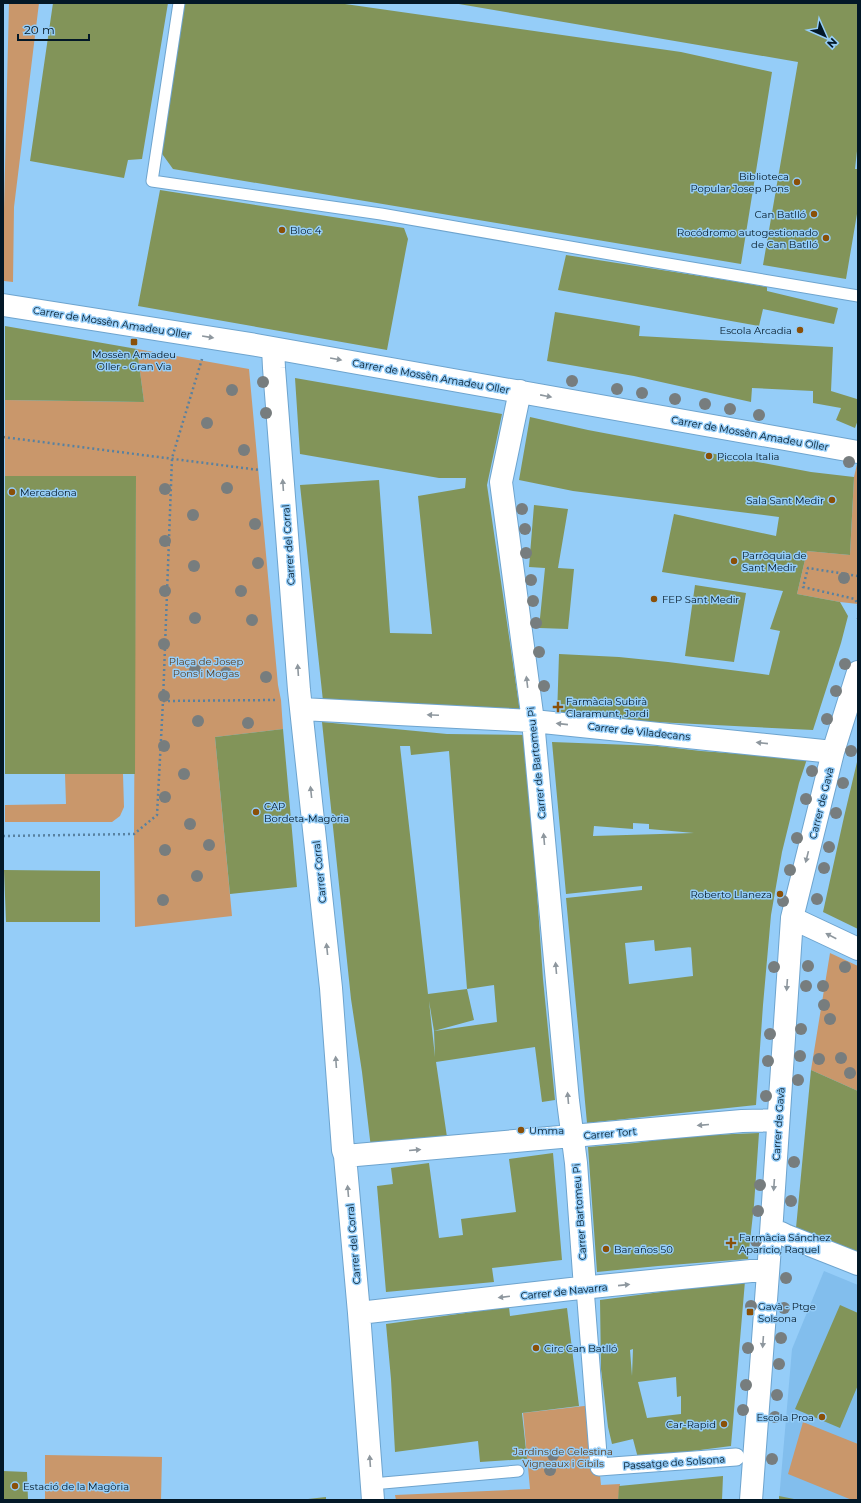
<svg xmlns="http://www.w3.org/2000/svg" width="861" height="1503" font-family="Montserrat,sans-serif">
<style>
.built{fill:#82beed}
.green{fill:#c9976b}
.building{fill:#829459;fill-rule:evenodd}
.lines{fill:none;stroke-linecap:round;stroke-linejoin:round}
.service-casing{stroke:#6ea4ce;stroke-width:13}
.pedestrian-casing{stroke:#6ea4ce;stroke-width:19}
.minor-casing{stroke:#6ea4ce;stroke-width:24}
.path{stroke:#5881a0;stroke-width:2.5;stroke-dasharray:2 3;stroke-linecap:butt}
.service{stroke:#fff;stroke-width:11}
.pedestrian{stroke:#fff;stroke-width:17}
.minor{stroke:#fff;stroke-width:22}
.tree{fill:#777d7e}
.oneway{fill:#8e979e}
.poi-dot{fill:#8a5009;stroke:#95cdf8;stroke-width:1.5}
.labels{text-anchor:middle;stroke-width:3;stroke-linejoin:round;paint-order:stroke}
.poi-label{font-size:10px;fill:#031827;stroke:#95cdf8;text-anchor:start}
.street-label{font-size:10px;fill:#031827;stroke:#95cdf8}
.park-label{font-size:10px;fill:#5f3c1a;stroke:#95cdf8}
</style>
<rect width="100%" height="100%" fill="#95cdf8"/>
<path class="built" d="M824,1271L858,1285V1500H779L792,1349Z"/>
<path class="green" d="M9,3H39L14,207L13,282L4,281V209Z
M137,349L249,369L278,685L281,700L283,729L215,737L232,916L135,927L134,834L136,476H5V400L144,402Z
M857,464L858,465V604L840,602L797,594L807,551L850,555L854,477Z
M65,774H123L124,807L120,816L112,822H5V805L66,804Z
M830,953L858,966V1091L811,1070Z
M593,1405L601,1485L620,1484L618,1500H396L395,1495L530,1489L523,1413Z
M803,1422L858,1444V1500H852L788,1474Z
M45,1455L162,1457L161,1500H45Z"/>
<path class="building" d="M53,3H168L142,159L128,160L124,178L30,161Z
M185,3H338L681,52L772,72L741,264L173,169L160,151Z
M453,3H858V142L855,169H858V208L846,279L763,265L798,62Z
M160,190L404,228L408,239L406,249L387,350L138,306Z
M566,255L732,281L767,287V291L838,308L834,324L763,309L759,326L558,290Z
M555,312L640,326L639,336L833,347L831,391L857,399L858,420L855,428L836,420L841,408L813,403V391L752,388L751,402L634,376L547,361Z
M5,326L137,349L144,402L5,400Z
M295,378L502,414L487,485L520,712L323,701L300,485L379,480L390,633L432,634L418,496L465,488L466,478H439L300,454Z
M530,417L588,430L811,472L854,477L850,555L807,551L797,594L840,602L848,616L841,643L813,730L557,717L559,654L619,657L668,662L769,675L780,631L770,629L783,591L662,572L674,514L776,536L779,517L573,491L519,480Z
M5,476H136L135,774H5Z
M534,505L568,509L558,568L574,569L568,629L539,628L545,568L529,567Z
M695,585L746,593L734,662L685,656Z
M322,722L447,734L526,735L543,979L555,1100L542,1102L535,1047L436,1062L447,1137L371,1148L362,1072L351,999ZM400,746H410L411,755L449,751L467,989L494,985L497,1022L434,1031L435,1057L429,1001L434,1031L474,1020L467,989L428,994Z
M283,729L297,887L230,894L215,737Z
M552,742L657,746L701,751L807,759L799,783L782,852L771,915L763,1005L756,1105L587,1123L566,898L642,890V886L566,894ZM633,823L649,824V829L694,833L593,836L594,826L633,829ZM654,940L655,951L700,946L691,947L693,976L629,984L625,943Z
M857,762L858,763V929L823,912L844,817Z
M4,870L100,871V922H6Z
M811,1070L858,1091V1254L796,1228Z
M759,1133L754,1205L748,1259L658,1266L597,1272L588,1147L635,1143L686,1136Z
M553,1153L562,1260L492,1268L494,1282L386,1292L377,1186L393,1184L391,1168L429,1163L439,1238L463,1235L461,1219L516,1212L509,1159Z
M745,1281L731,1446L638,1458L633,1439L612,1444L608,1427L601,1369L600,1300ZM633,1349L632,1376L630,1350ZM676,1377L677,1397L681,1396V1414L647,1418L638,1382Z
M840,1305L858,1313V1385L840,1428L795,1409Z
M509,1307L510,1316L567,1308L579,1406L522,1413L527,1459L480,1462L478,1441L395,1452L391,1379L386,1324Z
M3,1471L27,1472L28,1500H3Z
M723,1476L722,1500H618L619,1486Z
M779,1496L794,1499V1500H779Z
M326,1497V1500H308V1499Z"/>
<g class="lines">
<defs>
<path id="service" d="M179,3L152,181L381,214L650,261L858,296
M372,1484L518,1471"/>
<path id="pedestrian" d="M585,1288L599,1467L736,1457"/>
<path id="minor" d="M3,305L256,345L858,452
M273,348L274,368L299,690L331,988L343,1150L345,1156L359,1313L373,1500
M520,391L501,482L533,721L568,1101L576,1163L585,1288
M301,709L533,721L833,752
M792,918L858,949
M345,1156L742,1121L778,1120
M771,1233H781L787,1236L858,1264
M359,1313L571,1289L751,1271H768
M751,1500L771,1233L792,918L833,752L858,672"/>
</defs>
<use href="#service" class="service-casing"/>
<use href="#pedestrian" class="pedestrian-casing"/>
<use href="#minor" class="minor-casing"/>
<path class="path" d="M3,437L259,470
M858,576L808,568L803,587L855,599L858,605
M858,618V619
M163,701L277,700
M3,836L134,834L157,815L163,701L172,458L202,359"/>
<use href="#service" class="service"/>
<use href="#pedestrian" class="pedestrian"/>
<use href="#minor" class="minor"/>
</g>
<g class="tree">
<circle cx="572" cy="381" r="6"/>
<circle cx="263" cy="382" r="6"/>
<circle cx="617" cy="389" r="6"/>
<circle cx="232" cy="390" r="6"/>
<circle cx="642" cy="393" r="6"/>
<circle cx="675" cy="399" r="6"/>
<circle cx="705" cy="404" r="6"/>
<circle cx="730" cy="409" r="6"/>
<circle cx="266" cy="413" r="6"/>
<circle cx="759" cy="415" r="6"/>
<circle cx="207" cy="423" r="6"/>
<circle cx="244" cy="450" r="6"/>
<circle cx="849" cy="462" r="6"/>
<circle cx="227" cy="488" r="6"/>
<circle cx="165" cy="489" r="6"/>
<circle cx="522" cy="509" r="6"/>
<circle cx="193" cy="515" r="6"/>
<circle cx="255" cy="524" r="6"/>
<circle cx="525" cy="529" r="6"/>
<circle cx="165" cy="541" r="6"/>
<circle cx="526" cy="553" r="6"/>
<circle cx="258" cy="563" r="6"/>
<circle cx="194" cy="566" r="6"/>
<circle cx="844" cy="578" r="6"/>
<circle cx="531" cy="580" r="6"/>
<circle cx="165" cy="591" r="6"/>
<circle cx="241" cy="591" r="6"/>
<circle cx="533" cy="601" r="6"/>
<circle cx="195" cy="618" r="6"/>
<circle cx="252" cy="620" r="6"/>
<circle cx="536" cy="623" r="6"/>
<circle cx="164" cy="644" r="6"/>
<circle cx="539" cy="652" r="6"/>
<circle cx="845" cy="664" r="6"/>
<circle cx="195" cy="670" r="6"/>
<circle cx="226" cy="673" r="6"/>
<circle cx="266" cy="677" r="6"/>
<circle cx="544" cy="686" r="6"/>
<circle cx="836" cy="691" r="6"/>
<circle cx="164" cy="696" r="6"/>
<circle cx="827" cy="719" r="6"/>
<circle cx="198" cy="721" r="6"/>
<circle cx="248" cy="723" r="6"/>
<circle cx="164" cy="746" r="6"/>
<circle cx="851" cy="751" r="6"/>
<circle cx="812" cy="771" r="6"/>
<circle cx="184" cy="774" r="6"/>
<circle cx="843" cy="783" r="6"/>
<circle cx="165" cy="797" r="6"/>
<circle cx="806" cy="799" r="6"/>
<circle cx="836" cy="813" r="6"/>
<circle cx="190" cy="824" r="6"/>
<circle cx="797" cy="838" r="6"/>
<circle cx="209" cy="845" r="6"/>
<circle cx="829" cy="847" r="6"/>
<circle cx="165" cy="850" r="6"/>
<circle cx="824" cy="868" r="6"/>
<circle cx="790" cy="870" r="6"/>
<circle cx="197" cy="876" r="6"/>
<circle cx="817" cy="899" r="6"/>
<circle cx="163" cy="900" r="6"/>
<circle cx="783" cy="901" r="6"/>
<circle cx="808" cy="966" r="6"/>
<circle cx="774" cy="967" r="6"/>
<circle cx="845" cy="967" r="6"/>
<circle cx="806" cy="986" r="6"/>
<circle cx="823" cy="986" r="6"/>
<circle cx="824" cy="1005" r="6"/>
<circle cx="830" cy="1019" r="6"/>
<circle cx="801" cy="1029" r="6"/>
<circle cx="770" cy="1034" r="6"/>
<circle cx="800" cy="1056" r="6"/>
<circle cx="841" cy="1058" r="6"/>
<circle cx="819" cy="1059" r="6"/>
<circle cx="768" cy="1061" r="6"/>
<circle cx="850" cy="1073" r="6"/>
<circle cx="798" cy="1080" r="6"/>
<circle cx="766" cy="1096" r="6"/>
<circle cx="794" cy="1162" r="6"/>
<circle cx="760" cy="1185" r="6"/>
<circle cx="791" cy="1201" r="6"/>
<circle cx="758" cy="1211" r="6"/>
<circle cx="756" cy="1241" r="6"/>
<circle cx="786" cy="1278" r="6"/>
<circle cx="751" cy="1306" r="6"/>
<circle cx="784" cy="1308" r="6"/>
<circle cx="781" cy="1338" r="6"/>
<circle cx="748" cy="1348" r="6"/>
<circle cx="779" cy="1364" r="6"/>
<circle cx="746" cy="1385" r="6"/>
<circle cx="777" cy="1395" r="6"/>
<circle cx="743" cy="1410" r="6"/>
<circle cx="775" cy="1417" r="6"/>
<circle cx="553" cy="1455" r="6"/>
<circle cx="772" cy="1459" r="6"/>
<circle cx="550" cy="1470" r="6"/>
</g>
<defs><path id="oneway-solid" d="M-6-.8H1V-3.2L6.5 0L1 3.2V.8H-6Z"/></defs>
<g class="oneway">
<use href="#oneway-solid" transform="translate(208 337) rotate(9)"/>
<use href="#oneway-solid" transform="translate(336 359) rotate(10)"/>
<use href="#oneway-solid" transform="translate(546 396) rotate(11)"/>
<use href="#oneway-solid" transform="translate(283 485) rotate(-94)"/>
<use href="#oneway-solid" transform="translate(298 670) rotate(-94)"/>
<use href="#oneway-solid" transform="translate(527 682) rotate(-97)"/>
<use href="#oneway-solid" transform="translate(433 715) rotate(-177)"/>
<use href="#oneway-solid" transform="translate(562 724) rotate(-174)"/>
<use href="#oneway-solid" transform="translate(762 743) rotate(-174)"/>
<use href="#oneway-solid" transform="translate(311 792) rotate(-96)"/>
<use href="#oneway-solid" transform="translate(544 839) rotate(-95)"/>
<use href="#oneway-solid" transform="translate(807 857) rotate(104)"/>
<use href="#oneway-solid" transform="translate(831 936) rotate(-153)"/>
<use href="#oneway-solid" transform="translate(327 949) rotate(-96)"/>
<use href="#oneway-solid" transform="translate(556 968) rotate(-95)"/>
<use href="#oneway-solid" transform="translate(787 985) rotate(94)"/>
<use href="#oneway-solid" transform="translate(336 1062) rotate(-94)"/>
<use href="#oneway-solid" transform="translate(568 1098) rotate(-95)"/>
<use href="#oneway-solid" transform="translate(703 1125) rotate(175)"/>
<use href="#oneway-solid" transform="translate(415 1150) rotate(-5)"/>
<use href="#oneway-solid" transform="translate(774 1185) rotate(94)"/>
<use href="#oneway-solid" transform="translate(348 1191) rotate(-95)"/>
<use href="#oneway-solid" transform="translate(624 1285) rotate(-6)"/>
<use href="#oneway-solid" transform="translate(504 1297) rotate(173)"/>
<use href="#oneway-solid" transform="translate(763 1342) rotate(94)"/>
<use href="#oneway-solid" transform="translate(370 1461) rotate(-94)"/>
</g>
<g class="poi-dot">
<circle cx="797" cy="182" r="4"/>
<circle cx="814" cy="214" r="4"/>
<circle cx="282" cy="230" r="4"/>
<circle cx="826" cy="238" r="4"/>
<circle cx="800" cy="330" r="4"/>
<rect x="130" y="338" width="8" height="8" rx="2"/>
<circle cx="709" cy="456" r="4"/>
<circle cx="12" cy="492" r="4"/>
<circle cx="832" cy="500" r="4"/>
<circle cx="734" cy="561" r="4"/>
<circle cx="654" cy="599" r="4"/>
<path d="M556 701h4v4h4v4h-4v4h-4v-4h-4v-4h4z"/>
<circle cx="256" cy="812" r="4"/>
<circle cx="780" cy="894" r="4"/>
<circle cx="521" cy="1130" r="4"/>
<path d="M729 1237h4v4h4v4h-4v4h-4v-4h-4v-4h4z"/>
<circle cx="606" cy="1249" r="4"/>
<rect x="746" y="1308" width="8" height="8" rx="2"/>
<circle cx="536" cy="1348" r="4"/>
<circle cx="822" cy="1417" r="4"/>
<circle cx="724" cy="1424" r="4"/>
<circle cx="15" cy="1486" r="4"/>
</g>
<g class="labels">
<g class="poi-label">
<text x="789" y="180" text-anchor="end">Biblioteca<tspan x="789" dy="12">Popular Josep Pons</tspan></text>
<text x="806" y="218" text-anchor="end">Can Batlló</text>
<text x="290" y="234">Bloc 4</text>
<text x="818" y="236" text-anchor="end">Rocódromo autogestionado<tspan x="818" dy="12">de Can Batlló</tspan></text>
<text x="792" y="334" text-anchor="end">Escola Arcadia</text>
<text x="134" y="358" text-anchor="middle">Mossèn Amadeu<tspan x="134" dy="12">Oller - Gran Via</tspan></text>
<text x="717" y="460">Piccola Italia</text>
<text x="20" y="496">Mercadona</text>
<text x="824" y="504" text-anchor="end">Sala Sant Medir</text>
<text x="742" y="559">Parròquia de<tspan x="742" dy="12">Sant Medir</tspan></text>
<text x="662" y="603">FEP Sant Medir</text>
<text x="566" y="705">Farmàcia Subirà<tspan x="566" dy="12">Claramunt, Jordi</tspan></text>
<text x="264" y="810">CAP<tspan x="264" dy="12">Bordeta-Magòria</tspan></text>
<text x="772" y="898" text-anchor="end">Roberto Llaneza</text>
<text x="529" y="1134">Umma</text>
<text x="739" y="1241">Farmàcia Sánchez<tspan x="739" dy="12">Aparicio, Raquel</tspan></text>
<text x="614" y="1253">Bar años 50</text>
<text x="758" y="1310">Gavà - Ptge<tspan x="758" dy="12">Solsona</tspan></text>
<text x="544" y="1352">Circ Can Batlló</text>
<text x="814" y="1421" text-anchor="end">Escola Proa</text>
<text x="716" y="1428" text-anchor="end">Car-Rapid</text>
<text x="23" y="1490">Estació de la Magòria</text>
</g>
<g class="street-label">
<text transform="translate(112 322) rotate(9)" y="4">Carrer de Mossèn Amadeu Oller</text>
<text transform="translate(431 376) rotate(10)" y="4">Carrer de Mossèn Amadeu Oller</text>
<text transform="translate(750 433) rotate(10)" y="4">Carrer de Mossèn Amadeu Oller</text>
<text transform="translate(288 545) rotate(-94)" y="4">Carrer del Corral</text>
<text transform="translate(639 731) rotate(6)" y="4">Carrer de Viladecans</text>
<text transform="translate(536 763) rotate(-96)" y="4">Carrer de Bartomeu Pi</text>
<text transform="translate(821 803) rotate(-76)" y="4">Carrer de Gavà</text>
<text transform="translate(319 872) rotate(-96)" y="4">Carrer Corral</text>
<text transform="translate(778 1124) rotate(-86)" y="4">Carrer de Gavà</text>
<text transform="translate(610 1133) rotate(-5)" y="4">Carrer Tort</text>
<text transform="translate(579 1212) rotate(-94)" y="4">Carrer Bartomeu Pi</text>
<text transform="translate(353 1244) rotate(-95)" y="4">Carrer del Corral</text>
<text transform="translate(564 1291) rotate(-6)" y="4">Carrer de Navarra</text>
<text transform="translate(674 1462) rotate(-4)" y="4">Passatge de Solsona</text>
</g>
<g class="park-label">
<text x="206" y="665">Plaça de Josep<tspan x="206" dy="12">Pons i Mogas</tspan></text>
<text x="563" y="1455">Jardins de Celestina<tspan x="563" dy="12">Vigneaux i Cibils</tspan></text>
</g>
</g>
<rect width="861" height="1503" fill="none" stroke="#031827" stroke-width="8"/>
<g transform="translate(825 36) rotate(135)" stroke="#95cdf8" stroke-width="3" paint-order="stroke">
<path d="M0-3L7 15L0 10L-7 15Z" fill="#031827"/>
<text y="-6" font-size="11" font-weight="bold" text-anchor="middle" fill="#031827">N</text>
</g>
<path d="M18 34v6h71v-6" fill="none" stroke="#031827" stroke-width="2"/>
<text x="24" y="34" font-size="12" fill="#031827" stroke="#95cdf8" stroke-width="3" paint-order="stroke">20 m</text>
</svg>
